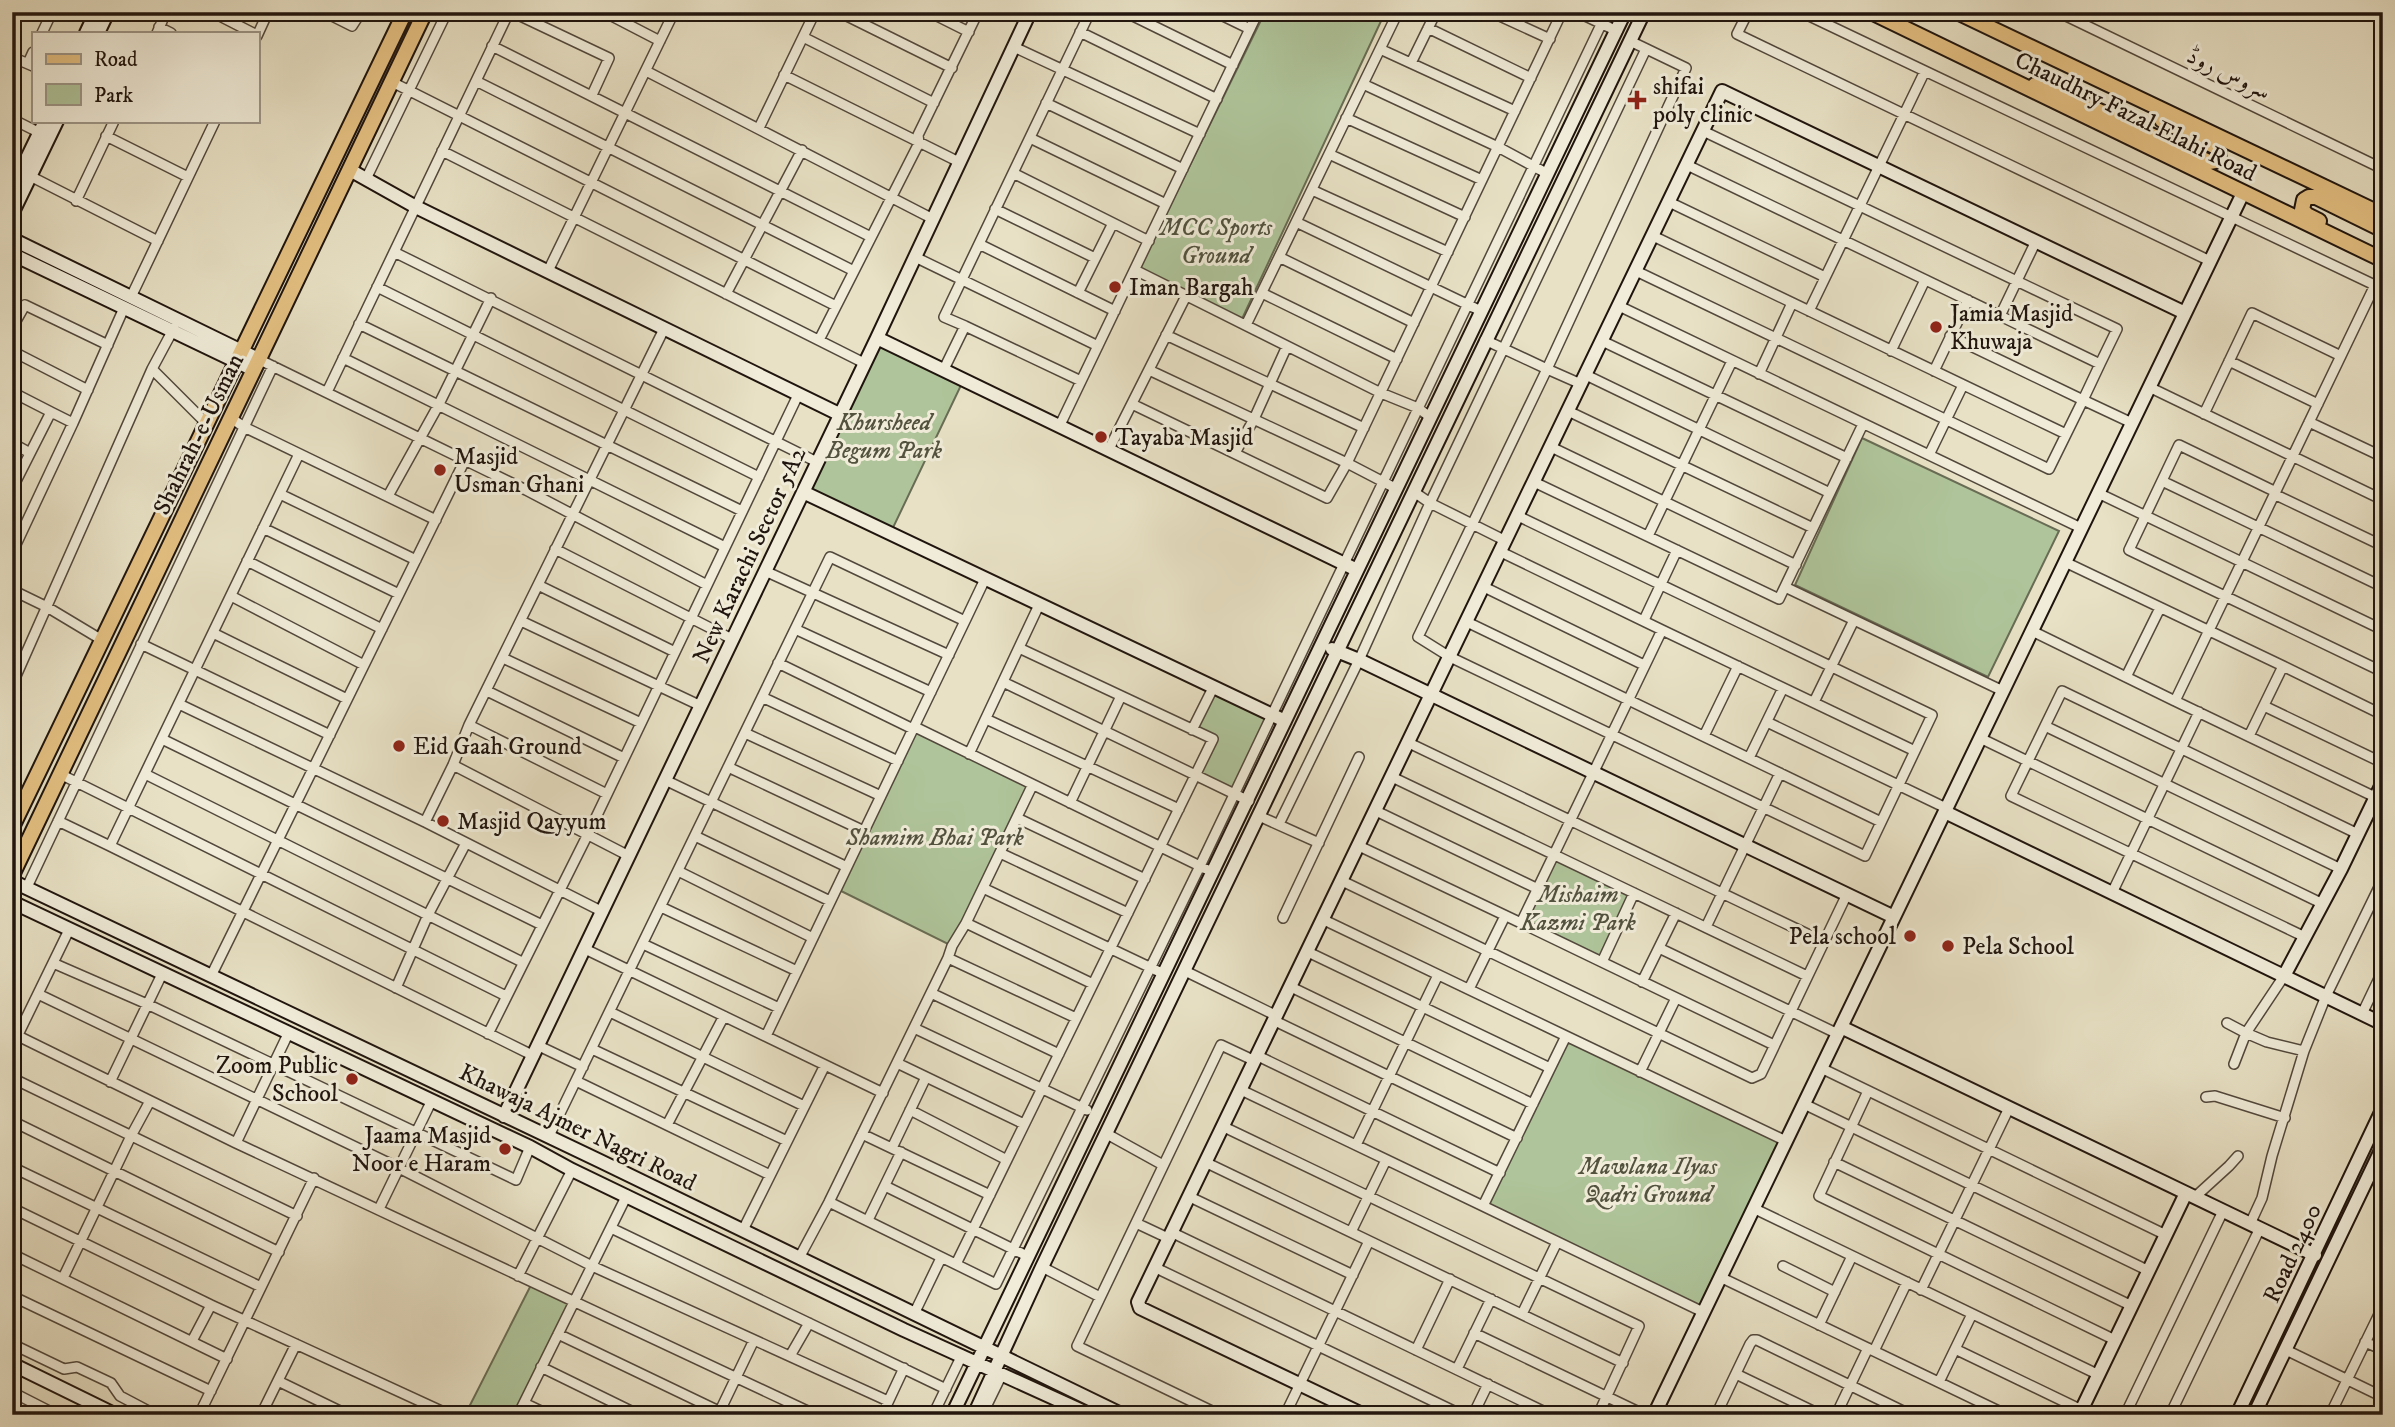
<svg xmlns="http://www.w3.org/2000/svg" width="2395" height="1427" font-family="'IM FELL DW Pica',Amiri,serif">
<style>
.green{fill:#afc49a;stroke:#686c54;stroke-width:2}
.lines{fill:none;stroke-linecap:round;stroke-linejoin:round}
.street-casing{stroke:#52483c;stroke-width:12}
.secondary-casing{stroke:#20150e;stroke-width:16}
.primary-casing{stroke:#20150e;stroke-width:18}
.street{stroke:#f0ecd9;stroke-width:9}
.secondary{stroke:#f0ecd9;stroke-width:12}
.primary{stroke:#e4c082;stroke-width:14}
.poi-dot{fill:#8f2418;stroke:#f0ecd9;stroke-width:2.5}
.labels{text-anchor:middle;stroke-width:6;stroke-linejoin:round;paint-order:stroke}
.street-label{font-size:24px;fill:#20150e;stroke:#f0ecd9}
.poi-label{font-size:24px;fill:#20150e;stroke:#f0ecd9;text-anchor:start}
.park-label{font-size:24px;font-style:italic;fill:#52523f;stroke:#f0ecd9}
</style>
<rect width="100%" height="100%" fill="#e8e1c5"/>
<filter id="stains"><feTurbulence type="fractalNoise" baseFrequency=".00286" numOctaves="4"/><feColorMatrix values="0 0 0 0 .2 0 0 0 0 .09 0 0 0 0 .02 0 0 0 .5 -.17"/></filter>
<radialGradient id="worn" r=".72"><stop offset=".6" stop-color="#630" stop-opacity="0"/><stop offset="1" stop-color="#630" stop-opacity=".3"/></radialGradient>
<path class="green" d="M1265,12H1368L1382,19L1242,319L1139,269Z
M877,338L964,379L890,534L803,492Z
M1862,438L2059,531L1988,677L1795,585Z
M1213,691L1269,718L1234,790L1198,774L1214,738L1194,728Z
M917,728L1032,786L952,946L837,889Z
M1554,854L1634,893L1602,962L1521,923Z
M1567,1039L1785,1144L1704,1310L1486,1203Z
M532,1283L573,1303L518,1415H465Z"/>
<g class="lines">
<defs>
<path id="street" d="M212,12L253,33
M324,12L352,26L361,12
M512,12L609,58L592,95
M604,12L660,41
M839,12L952,68
M929,12L969,32
M1014,12L1027,19
M1125,12L1233,65
M1215,12L1250,29
M1491,12L1550,39
M1577,12L1617,31
M1748,12L1737,34L2210,261
M1801,12L2383,289
M2058,12L2383,169
M159,27L171,33
M1428,28L1531,78
M1080,32L1217,99
M42,33L52,12
M157,33L166,12
M257,36L268,12
M803,37L934,103
M492,46L871,237
M1014,47L1200,134
M1380,49L1515,111
M12,57L33,66
M28,63L33,52
M1411,63L1436,12
M646,71L933,219
M784,75L959,162
M476,81L854,271
M392,82L836,306
M1363,84L1498,147L1548,174
M1046,103L1183,169
M1346,118L1482,180
M12,119L42,134
M759,128L815,12
M1703,131L2117,329L2100,364
M106,136L188,177
M1030,138L1166,204
M442,151L864,363
M1329,154L1465,217
M1687,165L2100,364L2083,400L1950,336
M1013,173L1149,241
M30,176L158,241
M366,179L447,12
M1312,190L1448,252
M76,201L114,121
M1669,202L1825,277
M995,209L1095,258
M1296,222L1481,311
M1653,236L2066,434
M979,244L1115,311
M394,252L817,462
M915,257L1098,346
M1279,257L1414,323
M1135,270L1381,393L1418,408L1430,417
M548,271L674,12
M1636,271L2049,469L2083,400L2132,423
M2375,285L2175,701L2375,797
M377,287L759,477
M1078,293L1113,223
M1262,293L1397,359
M726,294L802,150
M131,297L215,121
M1619,306L2081,528
M1809,311L1924,73
M2000,316L2036,241
M359,324L742,511
M1246,325L1398,12
M965,326L1081,381
M12,328L25,305L108,345
M174,328L152,369L208,425
M1166,335L1364,428
M819,340L919,143L918,135L978,12
M1485,340L1547,369L1686,68L1630,41
M1602,341L1847,458
M12,351L88,390
M1891,351L1925,280
M343,358L725,547
M260,360L526,490L707,585
M2229,361L2318,404
M944,369L965,326L944,317L1090,12
M1149,370L1347,463L1562,12
M1934,371L1968,300
M1759,374L1792,303
M1586,375L1830,493
M2149,387L2383,500
M12,392L51,412
M327,392L509,12
M1132,404L1327,498L1347,463L1397,489
M1568,411L1813,528
M2204,414L2252,313L2341,356
M231,418L244,427L436,520
M2309,422L2383,457
M1060,425L1258,12
M12,443L30,453
M1551,447L1796,565
M1109,449L1186,296
M1235,453L1254,419L1287,346
M299,454L110,846L534,1056
M1929,455L1963,385
M2162,481L2383,587
M1534,482L1779,599L1863,424
M12,489L51,412L73,423L124,308
M1414,492L1430,503L1506,541
M2276,492L2179,445L2129,550L2383,672
M2098,493L2383,630
M280,494L416,560
M2274,494L2383,546
M388,496L438,406L491,298
M1518,516L1932,715L1865,856L1450,657L1418,637L1547,369L1581,384
M263,528L399,594
M1648,536L1732,361
M555,549L732,639
M1501,552L1662,630
M12,553L73,423
M247,561L382,629
M2065,562L2283,666
M765,571L949,655
M538,585L675,652
M1484,587L1644,665
M1785,587L2003,691
M12,590L47,607L102,640
M231,596L364,665
M1644,620L1677,550
M521,621L701,706
M1467,622L1881,822
M795,629L931,692
M2032,631L2175,701
M213,633L347,699
M141,644L330,735
M503,658L641,723
M778,663L913,729L917,728L1206,869
M2126,677L2160,608
M1003,682L1249,801
M12,685L152,369
M487,691L624,758
M762,697L898,761
M1814,702L1854,620
M179,704L425,822L603,912
M2264,706L2383,763
M986,719L1179,809
M1767,722L1946,808
M469,725L607,794
M2045,726L2341,869
M913,729L965,621
M1192,730L1213,688
M745,733L881,796
M1704,736L1738,666
M2249,736L2283,666L2383,715
M1980,738L2321,903
M162,739L542,925
M1409,743L1824,942
M969,754L1039,605
M1749,758L1783,688
M453,765L629,856
M728,767L864,831
M60,774L506,996
M145,774L522,962
M1392,777L1807,976
M665,780L847,867
M1070,803L1121,696
M1376,811L1538,889
M1259,816L1319,843
M1017,818L1145,879
M58,821L110,846
M425,822L453,765L469,725L664,329
M1279,824L1359,660L1430,503L1646,49
M695,836L830,901
M1359,846L1521,923
M1000,853L1128,913
M678,871L813,938
M1342,881L1752,1078L1761,1074L1847,894
M27,887L273,366
M983,888L1164,974
M2112,893L2199,712
M661,907L797,971
M1283,918L1359,757
M1324,920L1566,1036
M966,923L1093,984
M1706,927L1780,773
M2305,937L2011,796L2062,691L2358,834
M643,944L779,1008
M1659,948L1838,1034
M585,949L883,1093
M1308,952L1550,1068
M948,958L1076,1018
M1602,962L1634,893
M53,963L147,1004L516,1180L530,1147
M1185,971L1277,1016
M212,974L465,460
M2284,976L2246,1033L2267,1042L2304,1051
M1642,982L1676,913
M1291,987L1533,1104
M396,988L428,915L466,843
M1469,989L1505,916
M931,993L1059,1054
M38,994L399,1168L592,1266L888,1401
M610,1012L804,1106
M2362,1014L2383,970
M1275,1021L1517,1138
M2227,1023L2246,1033L2234,1064
M914,1028L1087,1110
M12,1033L236,1143L816,1415
M488,1034L588,834L798,395
M766,1036L913,729
M1774,1045L1521,923L1662,630L1915,751
M539,1046L583,1067
M12,1047L69,930
M592,1049L787,1141
M1258,1056L1500,1173
M897,1063L1024,1124
M1821,1068L2166,1235
M1640,1072L1676,998
M12,1078L297,1216
M576,1081L770,1175
M110,1082L162,974
M1241,1090L1483,1206
M1868,1091L1819,1196L2115,1340
M2206,1097L2215,1096L2285,1118
M1804,1104L2149,1271
M910,1110L1007,1160
M12,1121L279,1252
M667,1125L724,1016
M1224,1127L1639,1326L1598,1415
M862,1134L990,1195
M1107,1134L1163,1165
M549,1136L830,557L965,621L985,579
M236,1143L288,1034
M1356,1145L1438,975
M892,1148L926,1077
M1834,1162L2132,1306
M1207,1163L1623,1363
M12,1167L261,1287
M885,1186L1027,1256
M1190,1197L1353,1275
M2195,1197L2229,1166L2238,1156
M829,1202L996,1284L1200,866L1607,12
M12,1208L211,1305L450,1415
M1753,1208L2099,1375
M379,1209L432,1100
M868,1220L901,1152
M1136,1223L1170,1239
M2250,1224L2262,1198L2272,1156L2304,1051L2326,996L2383,879
M611,1228L946,1389
M743,1230L825,1065
M1351,1232L1386,1160
M1173,1233L1551,1415
M12,1254L227,1359
M799,1258L829,1202L948,958L952,946L966,923L1032,786
M956,1264L1213,739L1019,648
M1783,1266L1835,1292
M1042,1267L1100,1297
M1156,1268L1462,1415
M518,1276L572,1170
M1720,1277L2007,1415
M63,1278L131,1136L150,1101
M1921,1290L2009,1108
M12,1296L211,1391
M1703,1312L1483,1206L1566,1036L1786,1141
M914,1314L941,1258
M1522,1314L1557,1242
M1819,1325L1852,1256
M1474,1333L1645,1415
M558,1334L727,1415
M192,1341L211,1305
M2365,1342L2383,1350
M12,1344L64,1369L77,1367L111,1383L120,1396L156,1415
M1955,1349L2092,1415
M1416,1350L1450,1279
M2286,1350L2383,1397
M1874,1351L1907,1282
M790,1356L809,1323
M541,1367L639,1415
M1457,1369L1491,1299
M1736,1374L1821,1415
M278,1381L348,1415
M1939,1382L1972,1314
M12,1392L57,1415
M524,1403L549,1415
M1719,1409L1730,1415
M199,1415L314,1178
M261,1415L296,1344
M518,1415L627,1195
M718,1415L754,1340
M882,1415L904,1368
M933,1415L962,1355
M982,1415L1002,1374
M1220,1415L1077,1346L1221,1045L1255,1061
M1285,1415L1369,1241
M1473,1415L1488,1384
M1716,1415L1750,1344L1753,1340H1757L1911,1415
M1836,1415L1868,1348
M2125,1415L2223,1211
M2170,1415L2260,1228
M2330,1415L2383,1306"/>
<path id="secondary" d="M86,33L96,12
M98,33L108,12
M350,170L416,207L839,414
M12,189L45,121
M12,214L57,121
M12,239L260,360
M12,254L254,370
M877,338L1357,570
M803,492L1285,721
M1332,649L1359,660L1894,917
M1945,812L2383,1024
M12,881L600,1161L1123,1415
M12,902L530,1147L572,1170L904,1330L1091,1415
M2284,976L2341,869L2383,782
M1841,1027L2315,1255
M504,1116L877,338L1030,12
M12,1364L116,1415
M952,1415L1625,12
M974,1415L1042,1267L1644,12
M1364,1415L1140,1308L1138,1302L1722,91L2185,313
M1654,1415L2243,193
M2079,1415L2186,1193
M2237,1415L2383,1108
M2254,1415L2383,1146"/>
<path id="primary" d="M1871,12L2383,260
M1957,12L2383,215
M2035,85L2058,92L2209,162L2215,161L2219,157V151L2216,147L2162,120
M2319,221L2307,215L2302,210L2304,200L2309,197H2316L2383,230
M12,827L405,12
M12,875L425,12"/>
</defs>
<use href="#street" class="street-casing"/>
<use href="#secondary" class="secondary-casing"/>
<use href="#primary" class="primary-casing"/>
<use href="#street" class="street"/>
<use href="#secondary" class="secondary"/>
<use href="#primary" class="primary"/>
</g>
<g class="poi-dot">
<path d="M1633.5 89.5h7v7h7v7h-7v7h-7v-7h-7v-7h7z"/>
<circle cx="1115" cy="287" r="7"/>
<circle cx="1936" cy="327" r="7"/>
<circle cx="1101" cy="437" r="7"/>
<circle cx="440" cy="470" r="7"/>
<circle cx="399" cy="746" r="7"/>
<circle cx="443" cy="821" r="7"/>
<circle cx="1910" cy="936" r="7"/>
<circle cx="1948" cy="946" r="7"/>
<circle cx="352" cy="1079" r="7"/>
<circle cx="505" cy="1149" r="7"/>
</g>
<g class="labels">
<g class="street-label">
<text transform="translate(2229 73) rotate(26)" y="8">سروس روڈ</text>
<text transform="translate(2136 116) rotate(26)" y="8">Chaudhry Fazal Elahi Road</text>
<text transform="translate(198 434) rotate(-64)" y="8">Shahrah-e-Usman</text>
<text transform="translate(749 555) rotate(-65)" y="8">New Karachi Sector 5A2</text>
<text transform="translate(578 1127) rotate(26)" y="8">Khawaja Ajmer Nagri Road</text>
<text transform="translate(2292 1253) rotate(-65)" y="8">Road 2400</text>
</g>
<g class="poi-label">
<text x="1653" y="94">shifai<tspan x="1653" dy="28">poly clinic</tspan></text>
<text x="1129" y="295">Iman Bargah</text>
<text x="1950" y="321">Jamia Masjid<tspan x="1950" dy="28">Khuwaja</tspan></text>
<text x="1115" y="445">Tayaba Masjid</text>
<text x="454" y="464">Masjid<tspan x="454" dy="28">Usman Ghani</tspan></text>
<text x="413" y="754">Eid Gaah Ground</text>
<text x="457" y="829">Masjid Qayyum</text>
<text x="1896" y="944" text-anchor="end">Pela school</text>
<text x="1962" y="954">Pela School</text>
<text x="338" y="1073" text-anchor="end">Zoom Public<tspan x="338" dy="28">School</tspan></text>
<text x="491" y="1143" text-anchor="end">Jaama Masjid<tspan x="491" dy="28">Noor e Haram</tspan></text>
</g>
<g class="park-label">
<text x="1216" y="235">MCC Sports<tspan x="1216" dy="28">Ground</tspan></text>
<text x="884" y="430">Khursheed<tspan x="884" dy="28">Begum Park</tspan></text>
<text x="935" y="845">Shamim Bhai Park</text>
<text x="1578" y="902">Mishaim<tspan x="1578" dy="28">Kazmi Park</tspan></text>
<text x="1648" y="1174">Mawlana Ilyas<tspan x="1648" dy="28">Qadri Ground</tspan></text>
</g>
</g>
<rect width="2395" height="1427" fill="none" stroke="#e8e1c5" stroke-width="42"/>
<rect x="14" y="14" width="2367" height="1399" fill="none" stroke="#20150e" stroke-width="3.5"/>
<rect x="21" y="21" width="2353" height="1385" fill="none" stroke="#20150e" stroke-width="2"/>
<rect x="32" y="32" width="228" height="91" fill="#f0ecd9" stroke="#9d9688" stroke-width="2"/>
<rect x="46" y="54" width="35" height="10" fill="#e4c082" stroke="#9d9688" stroke-width="2"/>
<text x="94" y="66" font-size="21" fill="#20150e">Road</text>
<rect x="46" y="84" width="35" height="21" fill="#afc49a" stroke="#9d9688" stroke-width="2"/>
<text x="94" y="102" font-size="21" fill="#20150e">Park</text>
<rect width="100%" height="100%" filter="url(#stains)"/>
<rect width="100%" height="100%" fill="url(#worn)"/>
</svg>
